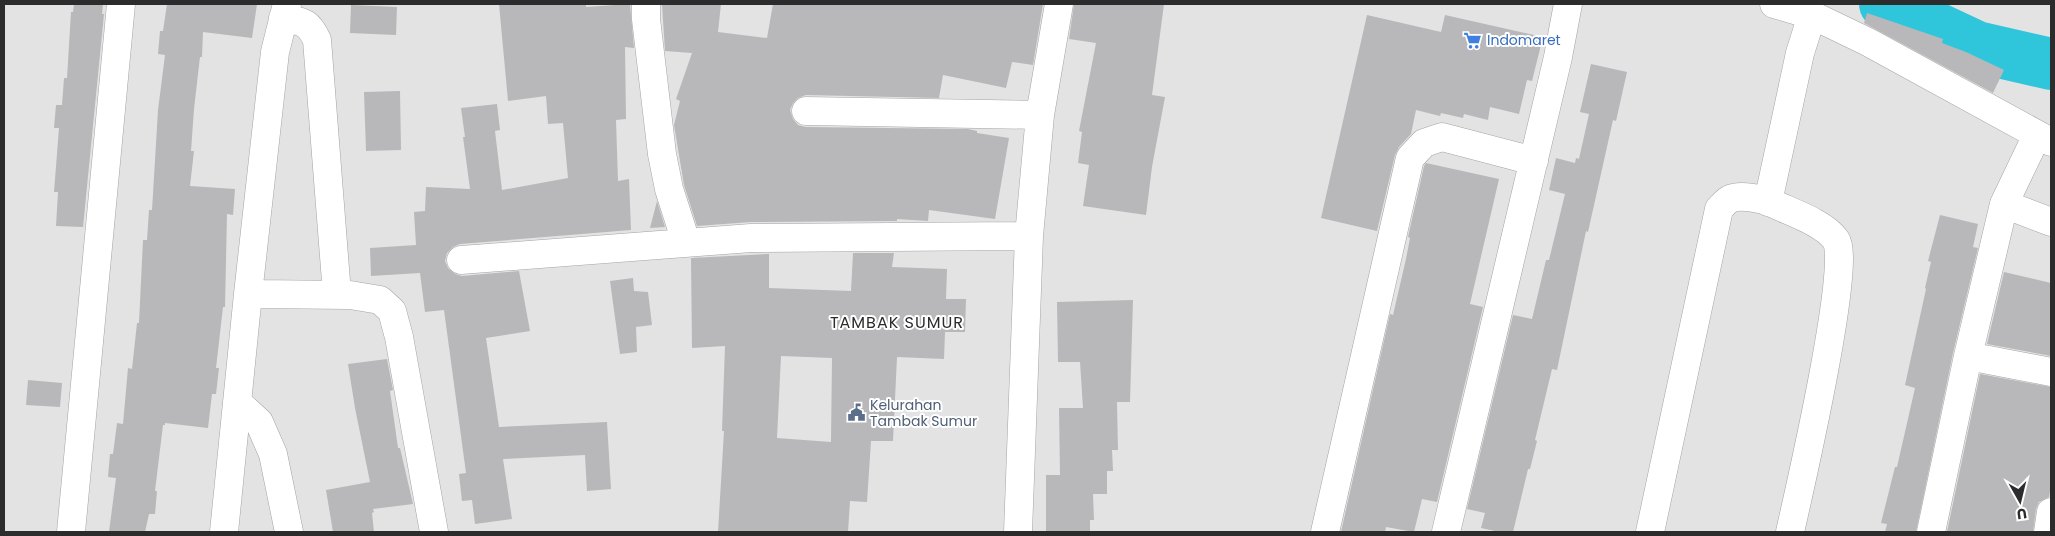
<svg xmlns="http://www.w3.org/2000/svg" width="2055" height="536" font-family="Poppins,sans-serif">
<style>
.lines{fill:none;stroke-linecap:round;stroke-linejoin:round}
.river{stroke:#2fc6dc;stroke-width:52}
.building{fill:#b8b8ba;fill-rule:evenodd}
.minor-casing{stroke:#a4a4a5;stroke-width:29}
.minor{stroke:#fff;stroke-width:28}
.labels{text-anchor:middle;stroke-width:4;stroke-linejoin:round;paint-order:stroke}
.shop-label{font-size:14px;fill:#366cbe;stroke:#fff;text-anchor:start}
.service-label{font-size:14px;fill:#4e5e75;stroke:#fff;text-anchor:start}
.quarter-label{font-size:16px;letter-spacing:1px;fill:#2c2c2d;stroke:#fff}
</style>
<rect width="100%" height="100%" fill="#e3e3e4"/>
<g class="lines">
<path class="river" d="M1885,4L1977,47L2051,64"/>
</g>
<path class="building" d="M74,4H103L102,14H104L83,227L56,226L58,192H54L59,128H54L56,105H62L64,78H67L71,12H73Z
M167,4H257L252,38L203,32L202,57H200L194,109L191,151H194L190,186L235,189L233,215L227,214L225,307H223L216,368H219L216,394H212L208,428L165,423V425H163L155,491H157L155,514H149L145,532H109L116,478L108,477L110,454H113L117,423L123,424L128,368L132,369L137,323H139L143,240H147L149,210H152L158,110L165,55L158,54L160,31H163Z
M499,4H586V7L630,4L634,48L625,47L626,119L616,120L618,181L629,179L631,230L460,244L453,247L447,253L445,261L448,268L455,274L462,276L519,271L530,331L486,338L499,427L607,422L611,489L587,491L585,455L503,459L512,519L475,524L472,500L462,501L459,474L466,473L444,310L425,312L420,273L371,276L370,248L416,245L414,212L425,211L426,187L470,189L463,137H465L461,108L497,104L500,130L495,131L502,190L568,178L563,123L548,124L546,96L508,101Z
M662,4H721L718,32L767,38L773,4H1043L1033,65L1012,62L1006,88L943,75L939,98L806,95L798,98L793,103L790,110L793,119L798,125L806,127L968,129L977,131V133L1009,138L995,219L929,210L928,221L897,219V221L751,222L697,226L684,185L674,125L680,101L676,99L692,53L665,51Z
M1074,4H1164L1152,95L1165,97L1152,167L1146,215L1083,206L1089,165L1078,163L1082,132L1079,131L1096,43L1069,39Z
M351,5L397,7L396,35L350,33Z
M1867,13L1943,39L1942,43L1966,52L2004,70L1993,93L1864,23Z
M1367,15L1441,32L1445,15L1543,37L1532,81L1527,80L1519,114L1490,107L1488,120L1464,114L1463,118L1441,113L1440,116L1416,110L1411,134L1399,147L1395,155L1377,231L1321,218Z
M1591,64L1627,72L1616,121L1613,120L1588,232L1586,231L1557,370L1552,369L1535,440L1537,441L1530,469H1528L1513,532H1500L1481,528L1485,513L1467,509L1513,315L1532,319L1546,260H1549L1565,194L1549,190L1556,158L1575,163L1576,158L1579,159L1589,114L1580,112Z
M400,91L401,150L366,151L364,92Z
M1426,163L1499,179L1470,304L1483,307L1437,502L1422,499L1414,532L1386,527L1385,532H1341L1390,314L1393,315L1406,259L1410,238L1408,237L1424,166Z
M657,201L665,227L650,228Z
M1940,215L1978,224L1973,247L1978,248L1953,353L1916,532H1885L1887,524L1881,523L1895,467H1897L1915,388L1905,385L1926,289L1925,288L1931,262L1928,261Z
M853,253H894L892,267L947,269L946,299H966L965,332H945L944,359L897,357L893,441H871L867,502L850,501L848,532H718L724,431H722L725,346L692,348L691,258L769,254V288L851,291ZM781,356L832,358L831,442L777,438Z
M2004,272L2051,283V356L1987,344Z
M633,278L634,291L648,292L652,325L636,327L637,352L620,354L610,281Z
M1133,300L1130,402H1117L1118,450H1112L1113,471H1107V494H1093L1094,520H1090V532H1046V475H1060L1059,408H1083L1080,362H1058L1057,302Z
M387,359L393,390L390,391L398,448H400L413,504L373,509L374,512L372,513L374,532H333L326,490L370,482L355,408L348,364Z
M1980,374L2051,387V486L2049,497L2039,502L2036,509L2033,532H1947Z
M28,380L62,383L60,407L26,405Z"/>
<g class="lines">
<defs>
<path id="minor" d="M646,4V19L662,154L669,189L686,242
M1774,4L1812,15L1868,42L2051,142
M283,18C303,22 308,21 317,40L337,294
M806,111L1040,115
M1768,202L1800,53L1812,15
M2004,204L2051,222
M461,260L751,238L1029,236
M248,294L350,295L380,300L392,311L399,337L434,532
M1968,356L2051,372
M237,402L259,422L273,454L289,532
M71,532L121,4
M224,532L248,294L275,52L287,4
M1018,532L1029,236L1040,115L1059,4
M1325,532L1410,158L1424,143L1442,137L1534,161
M1446,532L1558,57L1568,4
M1650,532L1719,209C1722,206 1726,201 1730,199C1740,194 1764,199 1774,204C1793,213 1824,223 1836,240C1852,263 1799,492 1790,532
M1931,532L1968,356L2004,204L2037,135
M2048,532L2051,512"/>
</defs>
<use href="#minor" class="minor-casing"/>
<use href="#minor" class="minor"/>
</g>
<defs>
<symbol id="supermarket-bare" viewBox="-9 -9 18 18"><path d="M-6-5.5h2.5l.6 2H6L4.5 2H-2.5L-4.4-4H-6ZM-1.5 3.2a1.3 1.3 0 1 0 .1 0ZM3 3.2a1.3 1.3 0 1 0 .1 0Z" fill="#3f7fe0" stroke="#fff" stroke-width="2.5" paint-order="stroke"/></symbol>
<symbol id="civic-bare" viewBox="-9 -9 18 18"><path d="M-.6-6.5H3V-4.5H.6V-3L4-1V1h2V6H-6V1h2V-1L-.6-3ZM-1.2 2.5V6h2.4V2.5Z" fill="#5c6f8a" stroke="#fff" stroke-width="2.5" paint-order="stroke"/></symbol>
</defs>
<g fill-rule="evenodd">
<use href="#supermarket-bare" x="1460" y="28" width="25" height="25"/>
<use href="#civic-bare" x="844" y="400" width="25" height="25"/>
</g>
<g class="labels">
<g class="shop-label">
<text x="1487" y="45">Indomaret</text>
</g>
<g class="service-label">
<text x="870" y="410">Kelurahan<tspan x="870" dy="16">Tambak Sumur</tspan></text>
</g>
<g class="quarter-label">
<text x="897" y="328">TAMBAK SUMUR</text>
</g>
</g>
<rect width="2055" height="536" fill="none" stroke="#2c2c2d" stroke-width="10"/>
<g transform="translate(2020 501) rotate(172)" stroke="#ffffff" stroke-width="4" paint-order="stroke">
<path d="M0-4L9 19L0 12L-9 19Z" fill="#2c2c2d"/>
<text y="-8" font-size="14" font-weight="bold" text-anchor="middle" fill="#2c2c2d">U</text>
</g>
</svg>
